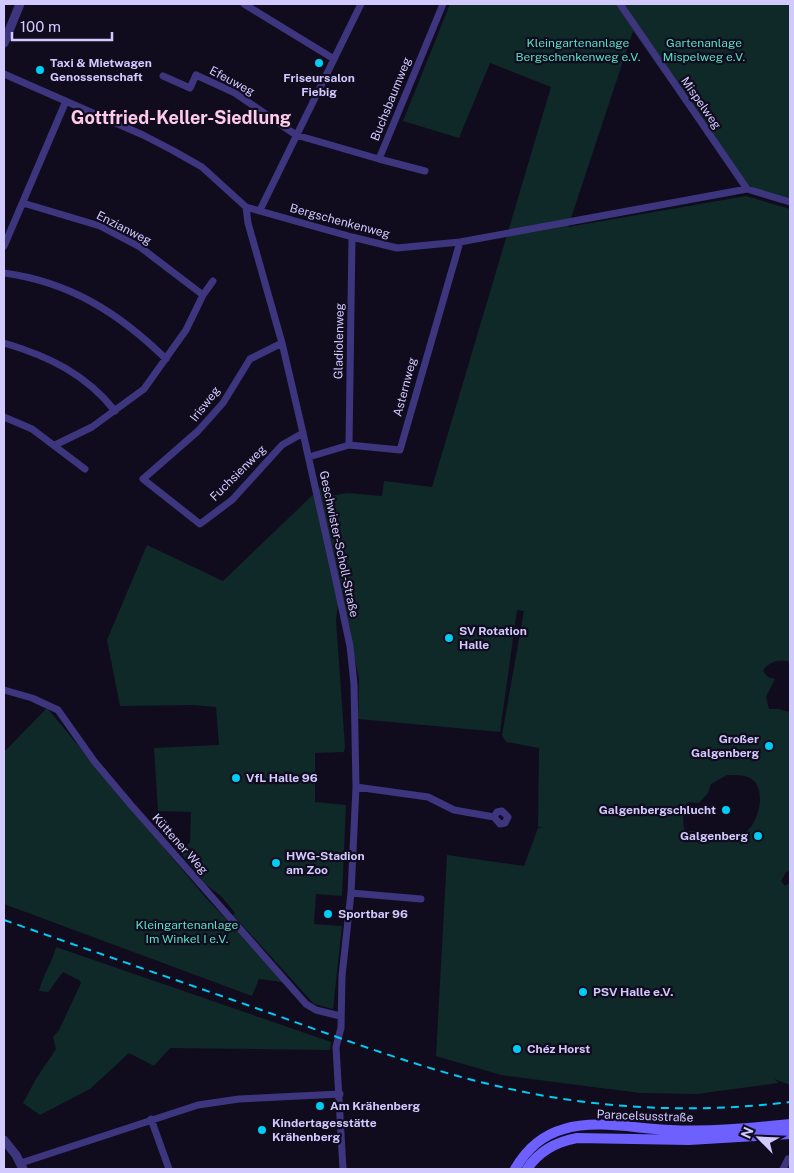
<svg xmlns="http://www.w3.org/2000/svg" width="794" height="1173" font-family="'Public Sans',sans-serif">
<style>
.green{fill:#0f2828;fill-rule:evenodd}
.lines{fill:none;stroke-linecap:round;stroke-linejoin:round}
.minor{stroke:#3d367f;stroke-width:7}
.tertiary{stroke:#3d367f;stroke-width:9}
.secondary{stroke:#6d60ff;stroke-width:10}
.rail{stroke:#00cdf4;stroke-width:2;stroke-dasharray:8 6;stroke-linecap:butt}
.poi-dot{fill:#00cdf4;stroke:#100c1e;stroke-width:2}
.labels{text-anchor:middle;stroke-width:4.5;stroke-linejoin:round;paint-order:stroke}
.park-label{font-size:12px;fill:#54e0c5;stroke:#100c1e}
.poi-label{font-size:12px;font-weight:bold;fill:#d2c9ff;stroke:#100c1e;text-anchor:start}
.street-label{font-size:12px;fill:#d2c9ff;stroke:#100c1e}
.district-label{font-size:18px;font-weight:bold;fill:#ffcbe9;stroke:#100c1e}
</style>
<rect width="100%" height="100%" fill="#100c1e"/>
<path class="green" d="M450,4H790V202L747,192L633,31L568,227L746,196L790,209V662C780,659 769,661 763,671L768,677L775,679L766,697L769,709H779L790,712V871L786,872L781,881L785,886L790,883V1085L774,1079L779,1083L697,1094L640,1093L501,1075L436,1056L447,855L524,866L538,828H545L538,827L539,748L506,742L502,735L524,611L517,610L500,732L358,719L359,678L340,590L336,620L345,747L344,752L315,753V802L346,805L342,896L316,894L314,924L342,926L333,1009L314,1004L233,915L235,913L221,896L205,884L181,853L190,842L191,812L158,811L154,748L219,745L216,707L193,705L120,706L107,640L147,545L223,581L321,487L324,497L348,493L382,496L384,481L432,487L551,87L490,63L459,138L403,121ZM727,775C735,775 746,774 753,780C767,792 758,828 742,834C728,839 718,836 704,836L700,831H685C682,823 683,809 688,802L699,803L708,793L711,784Z
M47,708L206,898L284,979L282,982L259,979L252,996L4,904V752Z
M56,947L331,1042L330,1050L170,1048L154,1066L129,1053L90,1089L40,1115L23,1103L36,1079L56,1049L53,1037L59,1030L81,983L79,980L63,972L48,992L39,991C43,975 52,963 56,947Z"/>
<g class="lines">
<path class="minor" d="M244,4L334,59
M620,4L747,189
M4,74L143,135L172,150L202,167L246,207L352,237L397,248L460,242L747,189L790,202
M163,76L190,88L196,75L235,93L296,135L379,159
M425,171L379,159L443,4
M23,203L100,226L140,247L203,295
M246,207L248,223L282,343L303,433L335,576L350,646L354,684L356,787L351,893L342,976L341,1028L336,1047L343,1169
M260,210L361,4
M4,246L66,101
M4,273C70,282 119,313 166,359
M4,343C48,356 86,374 115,411
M282,343L250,359L223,403L198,431L143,479L200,524L232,500L282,445L303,433
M4,417L32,429L85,469
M55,445L92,427L144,389L186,330L203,295L213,281
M349,445L352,237
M309,457L349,445L400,450L460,242
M4,690L32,698L58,710L94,761L131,805L306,1004L316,1010L340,1016
M356,787L428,797L454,810L494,817L500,824L505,823L508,817L502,811L497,812L494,817
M351,893L421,899
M151,1119L169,1169
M21,1163L198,1105L239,1099L340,1094
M783,1169L788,1159L790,1160"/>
<path class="tertiary" d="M4,43L20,4
M4,1140L16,1155L23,1169"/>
<path class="secondary" d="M515,1169C526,1150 542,1135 564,1129C597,1119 637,1129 671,1130C711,1132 750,1128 790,1124
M527,1169C539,1151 555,1142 577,1138L689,1140L790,1134"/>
<path class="rail" d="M4,920C92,951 179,981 267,1012C343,1039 419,1068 497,1086C593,1109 693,1114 790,1102"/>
</g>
<g class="poi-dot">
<circle cx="319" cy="63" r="5"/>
<circle cx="40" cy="70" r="5"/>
<circle cx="449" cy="638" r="5"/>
<circle cx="769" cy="746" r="5"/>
<circle cx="236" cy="778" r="5"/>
<circle cx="726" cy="810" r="5"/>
<circle cx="758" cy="836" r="5"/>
<circle cx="276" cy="863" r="5"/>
<circle cx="328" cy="914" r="5"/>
<circle cx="583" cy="992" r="5"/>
<circle cx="517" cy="1049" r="5"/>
<circle cx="320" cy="1106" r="5"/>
<circle cx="262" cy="1130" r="5"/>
</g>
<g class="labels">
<g class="park-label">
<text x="578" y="47">Kleingartenanlage<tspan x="578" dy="14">Bergschenkenweg e.V.</tspan></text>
<text x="704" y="47">Gartenanlage<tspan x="704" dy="14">Mispelweg e.V.</tspan></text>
<text x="187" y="929">Kleingartenanlage<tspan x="187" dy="14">Im Winkel I e.V.</tspan></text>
</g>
<g class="poi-label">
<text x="50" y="67">Taxi &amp; Mietwagen<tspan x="50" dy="14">Genossenschaft</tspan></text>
<text x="319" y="82" text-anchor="middle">Friseursalon<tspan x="319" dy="14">Fiebig</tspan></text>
<text x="459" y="635">SV Rotation<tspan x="459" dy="14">Halle</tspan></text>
<text x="759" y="743" text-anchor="end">Großer<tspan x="759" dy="14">Galgenberg</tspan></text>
<text x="246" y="782">VfL Halle 96</text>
<text x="716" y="814" text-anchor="end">Galgenbergschlucht</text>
<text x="748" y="840" text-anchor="end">Galgenberg</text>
<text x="286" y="860">HWG-Stadion<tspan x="286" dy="14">am Zoo</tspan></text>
<text x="338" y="918">Sportbar 96</text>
<text x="593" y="996">PSV Halle e.V.</text>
<text x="527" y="1053">Chéz Horst</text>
<text x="330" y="1110">Am Krähenberg</text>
<text x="272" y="1127">Kindertagesstätte<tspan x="272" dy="14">Krähenberg</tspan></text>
</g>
<g class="street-label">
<text transform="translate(232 81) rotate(28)" y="4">Efeuweg</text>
<text transform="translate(391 99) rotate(-68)" y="4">Buchsbaumweg</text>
<text transform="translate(701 103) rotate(55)" y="4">Mispelweg</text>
<text transform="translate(340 221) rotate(15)" y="4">Bergschenkenweg</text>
<text transform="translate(124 228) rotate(27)" y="4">Enzianweg</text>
<text transform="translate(339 341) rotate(-89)" y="4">Gladiolenweg</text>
<text transform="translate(405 387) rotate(-75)" y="4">Asternweg</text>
<text transform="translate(205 404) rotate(-52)" y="4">Irisweg</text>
<text transform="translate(238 473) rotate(-45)" y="4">Fuchsienweg</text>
<text transform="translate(339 544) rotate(78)" y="4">Geschwister-Scholl-Straße</text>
<text transform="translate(180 844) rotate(48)" y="4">Küttener Weg</text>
<text transform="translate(645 1116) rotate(2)" y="4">Paracelsusstraße</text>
</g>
<g class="district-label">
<text x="181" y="124">Gottfried-Keller-Siedlung</text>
</g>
</g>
<rect width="794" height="1173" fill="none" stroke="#d2c9ff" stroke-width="10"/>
<g transform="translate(759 1138) rotate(294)" stroke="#100c1e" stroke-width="4" paint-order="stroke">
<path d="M0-4L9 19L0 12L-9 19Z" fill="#d2c9ff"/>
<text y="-8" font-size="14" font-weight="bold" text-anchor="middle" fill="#d2c9ff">N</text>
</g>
<path d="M12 32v8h100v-8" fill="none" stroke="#d2c9ff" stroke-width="2.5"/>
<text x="20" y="32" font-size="15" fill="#d2c9ff" stroke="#100c1e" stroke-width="4" paint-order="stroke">100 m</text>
</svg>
